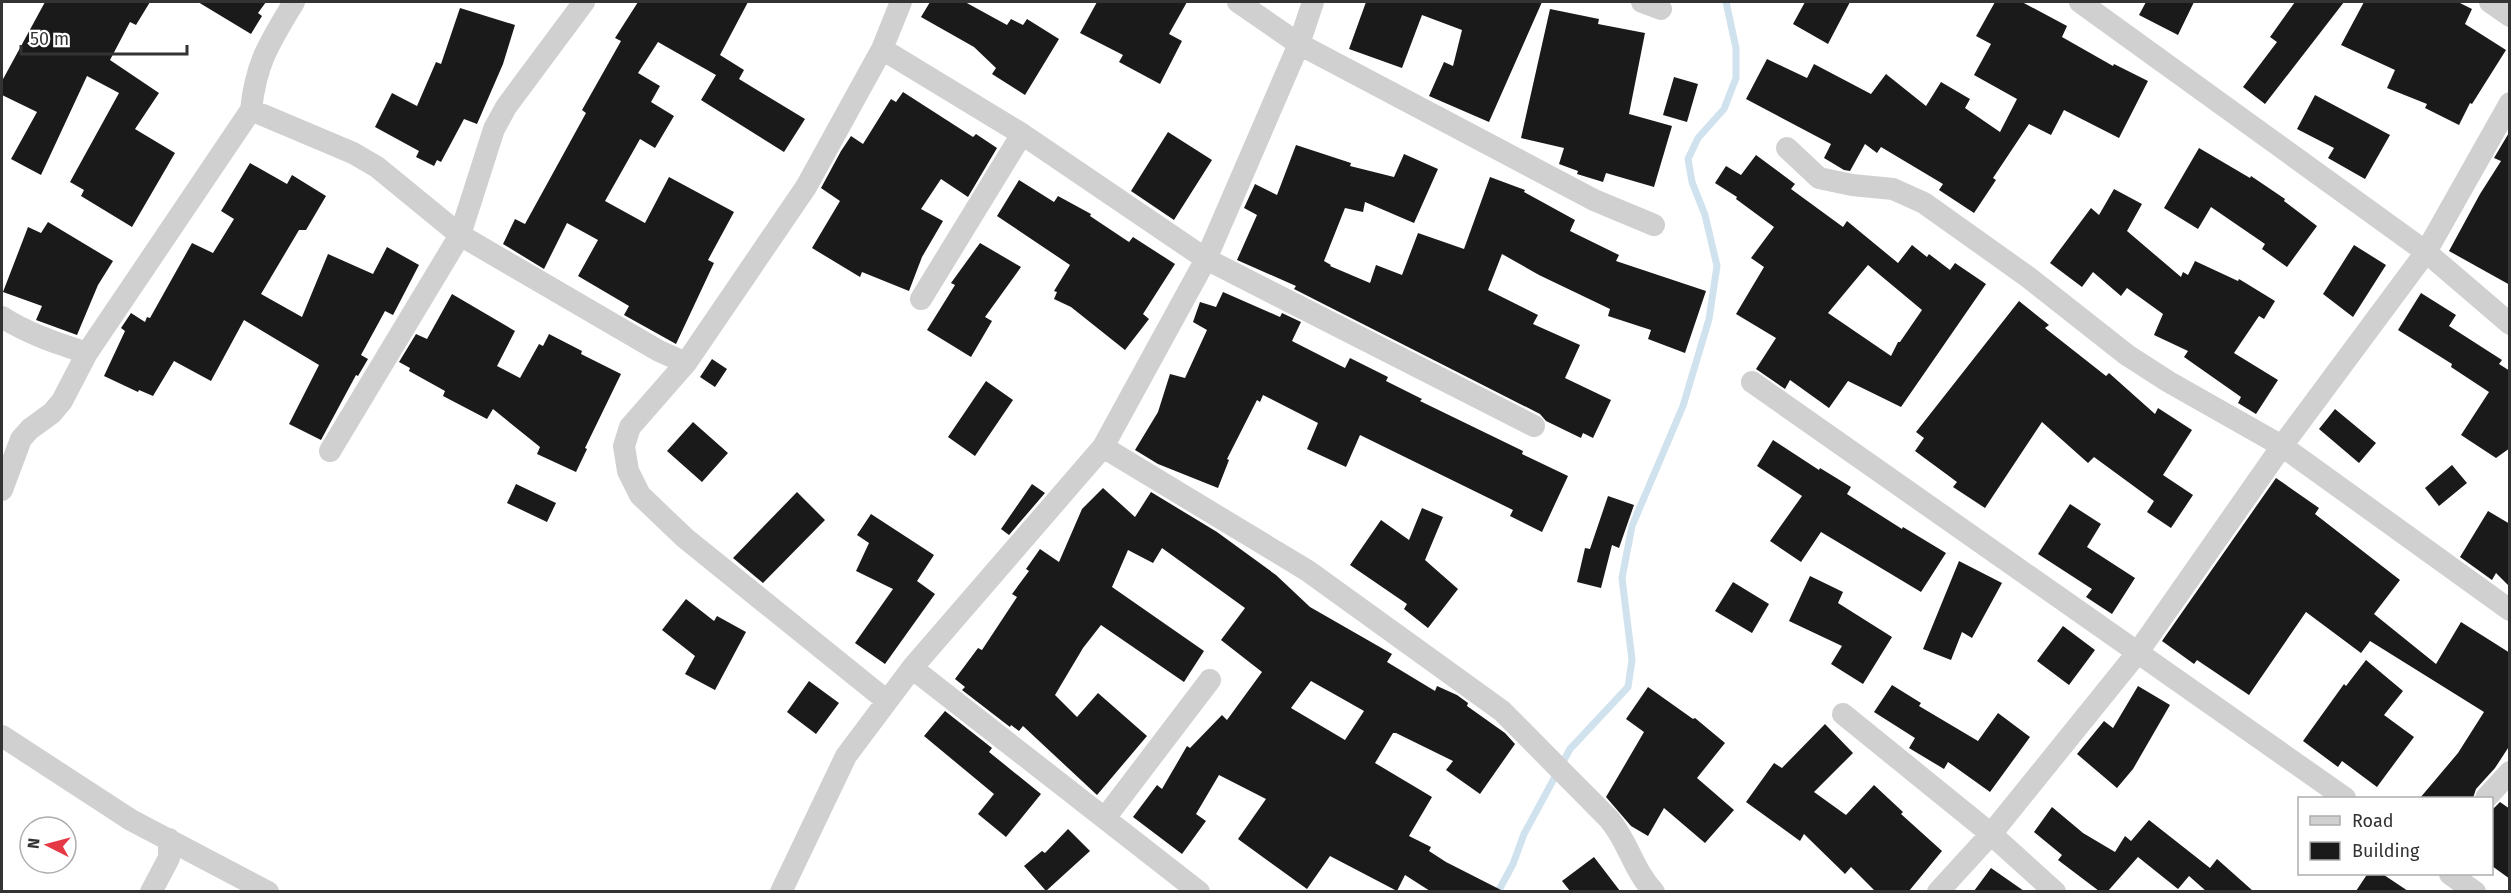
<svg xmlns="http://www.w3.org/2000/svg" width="2511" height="893" font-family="'Fira Sans',sans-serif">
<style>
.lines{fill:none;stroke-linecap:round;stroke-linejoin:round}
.stream{stroke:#cfe2ee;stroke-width:7}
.building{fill:#1a1a1a;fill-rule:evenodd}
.street{stroke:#d0d0d0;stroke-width:22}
</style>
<rect width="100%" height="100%" fill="#fff"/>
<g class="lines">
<path class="stream" d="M1498,892L1513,864L1524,834L1570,749L1628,687L1632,660L1622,578L1632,526L1683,406L1709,319L1717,266L1705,215L1692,182L1688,159L1698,138L1724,109L1736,78V48L1726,2"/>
</g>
<path class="building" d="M45,2H150L136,25L130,22L110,60L159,93L135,129L175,153L132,227L81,196L84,190L70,182L119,93L87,76L41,175L11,159L37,112L2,95V81Z
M198,2H266L258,13L262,16L251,34Z
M638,2H748L720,55L744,70L739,79L805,119L784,152L701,100L716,75L658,42L638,73L660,86L651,102L674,116L655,148L640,139L605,201L645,223L669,177L734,212L708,260L714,263L676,344L624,315L629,306L578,276L598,240L567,223L544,269L503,244L515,219L525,224L586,113L582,110L621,41L615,38Z
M930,2H965L1007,25L1011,19L1023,25L1027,19L1059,39L1025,95L992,74L996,68L974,47L921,17Z
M1097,2H1187L1169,34L1182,41L1160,84L1119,62L1123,55L1080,33Z
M1366,2H1542L1489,122L1429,96L1444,62L1453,66L1462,30L1422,15L1402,68L1349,49Z
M1805,2H1850L1828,44L1793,24Z
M1995,2H2022L2067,26L2062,37L2113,66L2114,64L2148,81L2119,138L2064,110L2051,135L2029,124L1993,178L1996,180L1974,213L1939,190L1943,184L1881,147L1877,153L1865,144L1850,171L1844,170L1824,158L1831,144L1746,99L1767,59L1807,78L1814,64L1871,94L1886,74L1926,106L1941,82L1970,99L1965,108L2000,132L2017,99L1974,75L1991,44L1976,36Z
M2146,2H2194L2178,35L2139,15Z
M2295,2H2344L2265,104L2243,87L2277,42L2270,37Z
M2364,2H2458L2472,9L2465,24L2506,50L2472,104L2470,103L2459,125L2425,108L2427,104L2387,88L2395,70L2341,45Z
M460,8L515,25L503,64L477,124L464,119L441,162L437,160L434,166L416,157L419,151L375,127L392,93L417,106L436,62L441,64Z
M1550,9L1599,19L1598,24L1645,33L1629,114L1672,126L1654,187L1606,173L1603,182L1577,174L1578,171L1559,164L1564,148L1521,138Z
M1674,77L1698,84L1687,122L1663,115Z
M903,92L973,137L976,134L997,148L968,197L941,179L921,209L943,221L922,257L909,291L862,272L860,277L812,248L840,201L821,188L841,151L851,136L863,144L891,99L896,102Z
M2315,95L2390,135L2365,179L2328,158L2334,148L2297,129Z
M2510,131V285L2449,251L2480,194L2501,161L2494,158Z
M1168,132L1212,160L1174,220L1131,191Z
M1296,145L1351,163L1350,166L1394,177L1404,154L1438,169L1414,223L1365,202L1363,212L1345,208L1324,261L1331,265L1330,266L1370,283L1376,265L1402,275L1418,233L1464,249L1490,177L1525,190L1524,192L1575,220L1570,231L1619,255L1616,261L1706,291L1685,353L1648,339L1651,330L1608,316L1610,309L1539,275L1502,254L1488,290L1538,315L1533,324L1580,345L1565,378L1611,400L1593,438L1583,433L1581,438L1546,421L1540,414L1294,289L1296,286L1237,260L1257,215L1244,208L1255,184L1277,195Z
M2199,148L2250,178L2251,176L2285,199L2284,201L2317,226L2287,267L2262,249L2265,244L2211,207L2198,229L2164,208Z
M1756,155L1795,184L1791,189L1843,227L1847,221L1898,263L1912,245L1927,257L1929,254L1950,270L1955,263L1986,284L1901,407L1848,381L1829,408L1790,380L1785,389L1756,369L1776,338L1736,314L1764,267L1751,258L1774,227L1736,199L1737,197L1715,183L1726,166L1741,175ZM1868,265L1922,310L1900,342H1898L1891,356L1828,313Z
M250,163L287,184L292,175L326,196L306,230H299L261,294L302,317L328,254L373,274L387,247L419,265L393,315L385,311L361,355L368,359L358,376L356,375L321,440L289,424L319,365L244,320L211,381L174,361L153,396L139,390L138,392L104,376L125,331L121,328L131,313L145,322L147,317L150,318L192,243L213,253L234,219L221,211Z
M1019,180L1054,202L1058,196L1091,214L1090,216L1129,242L1133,237L1175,264L1143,314L1149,319L1125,350L1071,307L1054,299L1057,292L1054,291L1070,265L997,216Z
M2114,189L2142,204L2127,231L2181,277L2183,272L2188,275L2195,261L2238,281L2239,279L2275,301L2264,319L2259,316L2234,353L2278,380L2256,414L2238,403L2241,397L2184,357L2188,351L2154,335L2163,314L2127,288L2121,296L2093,272L2082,287L2050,263L2091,208L2099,215Z
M48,222L113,261L98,285L77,335L36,320L42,306L3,292L28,227L41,233Z
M980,243L1021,267L985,317L992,321L971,357L927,330L955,285L951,283Z
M2354,245L2386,265L2353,317L2323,294Z
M1223,292L1280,317L1282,313L1301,322L1292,341L1345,368L1350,358L1388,377L1386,381L1422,399L1420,401L1523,451L1522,454L1568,476L1542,532L1510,516L1513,510L1360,435L1346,467L1307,449L1318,423L1263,395L1260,402L1257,400L1227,459L1229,460L1218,488L1158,464L1135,450L1158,412L1170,374L1185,378L1207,330L1193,322L1200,302L1216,307Z
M2421,293L2456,315L2449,326L2502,360L2499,364L2510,371V448L2496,458L2461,435L2489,392L2451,367L2452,364L2398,330Z
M452,294L515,331L497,366L520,378L539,344L543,346L549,334L582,351L581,354L621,374L585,448L587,449L576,472L537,454L540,447L493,409L487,419L443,396L445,391L409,371L410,368L399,362L416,334L427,339Z
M2019,301L2049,325L2045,328L2106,376L2109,373L2155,414L2158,408L2192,430L2163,475L2193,495L2171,528L2147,512L2154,501L2094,457L2088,463L2042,422L1985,508L1953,487L1957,482L1915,451L1924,438L1916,432Z
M712,359L727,369L715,387L700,377Z
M986,381L1013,400L975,456L948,437Z
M2335,409L2376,443L2359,463L2319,429Z
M693,422L728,453L702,482L667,451Z
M1773,440L1819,470L1820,468L1851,487L1847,494L1902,529L1903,527L1946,553L1921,592L1821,532L1801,562L1770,541L1802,496L1757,466Z
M2452,465L2467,483L2439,506L2425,488Z
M2276,478L2319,508L2315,514L2400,580L2374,614L2436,664L2461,622L2510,653V745L2495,768L2476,789L2473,798H2420L2458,753L2484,712L2370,641L2361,653L2306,612L2249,695L2197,660L2194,664L2162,641Z
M516,484L556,503L547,522L507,503Z
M1032,484L1045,493L1009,535L1001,529Z
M1103,488L1135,517L1151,492L1217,532L1276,575L1310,607L1392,654L1387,662L1435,691L1437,686L1457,695L1468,703L1467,706L1505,733L1515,744L1480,794L1446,770L1453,761L1396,733H1393L1375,763L1432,797L1409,836L1431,847L1429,851L1446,862L1503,891H1430L1405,875L1397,891L1330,856L1307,889L1238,839L1266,799L1219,775L1196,814L1206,821L1182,854L1133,817L1157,785L1162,789L1187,746L1190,748L1222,715L1227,720L1262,672L1221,640L1245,608L1162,548L1153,563L1128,550L1112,587L1204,651L1184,682L1101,625L1083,648L1055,695L1077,717L1098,693L1147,736L1097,795L1023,726L1019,731L1011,725L1010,727L962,690L965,687L955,679L978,648L982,650L1017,597L1012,594L1029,571L1026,569L1040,549L1059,562L1082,509ZM1311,681L1364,711L1345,740L1291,708Z
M797,492L825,520L763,583L733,558Z
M1608,496L1634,505L1619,548L1612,545L1601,588L1577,582L1585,548L1590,549Z
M2070,504L2101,524L2087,547L2135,578L2112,614L2086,597L2092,589L2038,554Z
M1422,508L1443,517L1425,560L1458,589L1428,628L1404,609L1407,604L1350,565L1381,520L1409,540Z
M2488,511L2510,524V587L2496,573L2492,580L2460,557Z
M871,514L934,555L917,581L935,594L885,664L855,643L893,589L856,571L869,543L857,535Z
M1959,561L2002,583L1972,638L1962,632L1951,660L1923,649Z
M1810,576L1843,592L1838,603L1892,637L1863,684L1831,664L1842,646L1789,621Z
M1733,582L1769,604L1752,633L1715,611Z
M686,599L714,621L717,616L746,632L715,690L685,674L695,656L662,630Z
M2063,626L2095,650L2069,685L2037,661Z
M2366,660L2403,691L2384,715L2414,737L2377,787L2342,761L2338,767L2303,741L2344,684L2346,686Z
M809,681L839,703L816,734L787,712Z
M1892,685L1921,703L1919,706L1978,741L1998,713L2030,737L1990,792L1948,762L1944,769L1909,748L1915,738L1874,712Z
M2138,686L2170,705L2133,769L2117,788L2077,754L2104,721L2113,728Z
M1648,687L1693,719L1695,718L1725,743L1697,778L1734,810L1705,843L1664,808L1648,836L1631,826L1606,797L1644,732L1626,719Z
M945,711L992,748L989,752L1041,794L1006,837L978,814L994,794L924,736Z
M1825,724L1853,753L1814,792L1846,815L1874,785L1903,812L1901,814L1942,851L1909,891H1875L1851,867L1845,874L1804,834L1800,841L1746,802L1774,763L1782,768Z
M2500,802L2510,809V879L2492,866V810Z
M2052,807L2083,833L2115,852L2125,836L2131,841L2149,820L2210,868L2217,859L2253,891H2206L2189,876L2178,889L2138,857L2108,891H2099L2058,860L2062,855L2034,832Z
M1068,829L1090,851L1046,891L1024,866L1042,851L1045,853Z
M1594,857L1620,891H1570L1562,881Z
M1991,868L2024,891H1974Z
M2368,873H2381L2408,891H2356Z"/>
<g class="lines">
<path class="street" d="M1238,2L1299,44L1594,200L1654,225
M1642,2L1661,9
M2080,2L2426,252L2510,324
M2490,2L2510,16
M882,49L1022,134L1206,259L1534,426
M251,110L353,153L377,167L460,235L659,351L686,363
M1787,148L1819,178L1852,185L1893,189L1924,203L2028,277L2127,355L2169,382L2282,446L2510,610
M921,299L1022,134
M2,317C28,334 57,343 87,353
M1752,382L2345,798
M1103,447L1308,571L1502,711L1609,819C1628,841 1633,870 1654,892
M330,451L460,235L494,129L506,107L584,2
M2,490L21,439L30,429L52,413L62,401L87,353L251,110C256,62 270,42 294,2
M912,668L1199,892
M887,701L685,538L640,495L628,471L624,446L630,427L686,363L806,187L882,49L901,2
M1843,714L1991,834L2055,892
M2,736L131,820L268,892
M2486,798L2510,772
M1105,818L1210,680
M2450,874L2475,892
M151,892L169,858V839
M781,892L846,756L912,668L1103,447L1206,259L1299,44L1313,2
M1938,892L1991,834L2138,652L2282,446L2426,252L2510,103"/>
</g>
<rect width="2511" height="893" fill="none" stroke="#333333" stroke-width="6"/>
<rect x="2298" y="797" width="195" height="78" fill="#ffffff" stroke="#adadad" stroke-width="1.5"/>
<rect x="2310" y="816" width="30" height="9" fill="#d0d0d0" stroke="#adadad" stroke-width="1.5"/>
<text x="2352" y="827" font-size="18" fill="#333333">Road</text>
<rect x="2310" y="842" width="30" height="18" fill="#1a1a1a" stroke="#adadad" stroke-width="1.5"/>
<text x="2352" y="857" font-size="18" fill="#333333">Building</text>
<g transform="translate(48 845) rotate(276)"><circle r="28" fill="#ffffff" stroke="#adadad" stroke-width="1.5"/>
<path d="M0-4.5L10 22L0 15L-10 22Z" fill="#e63946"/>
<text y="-9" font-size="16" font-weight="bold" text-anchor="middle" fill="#333333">N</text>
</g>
<path d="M21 45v9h166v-9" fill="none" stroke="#333333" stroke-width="3"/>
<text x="30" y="45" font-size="18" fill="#333333" stroke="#ffffff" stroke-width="4.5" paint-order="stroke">50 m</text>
</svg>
